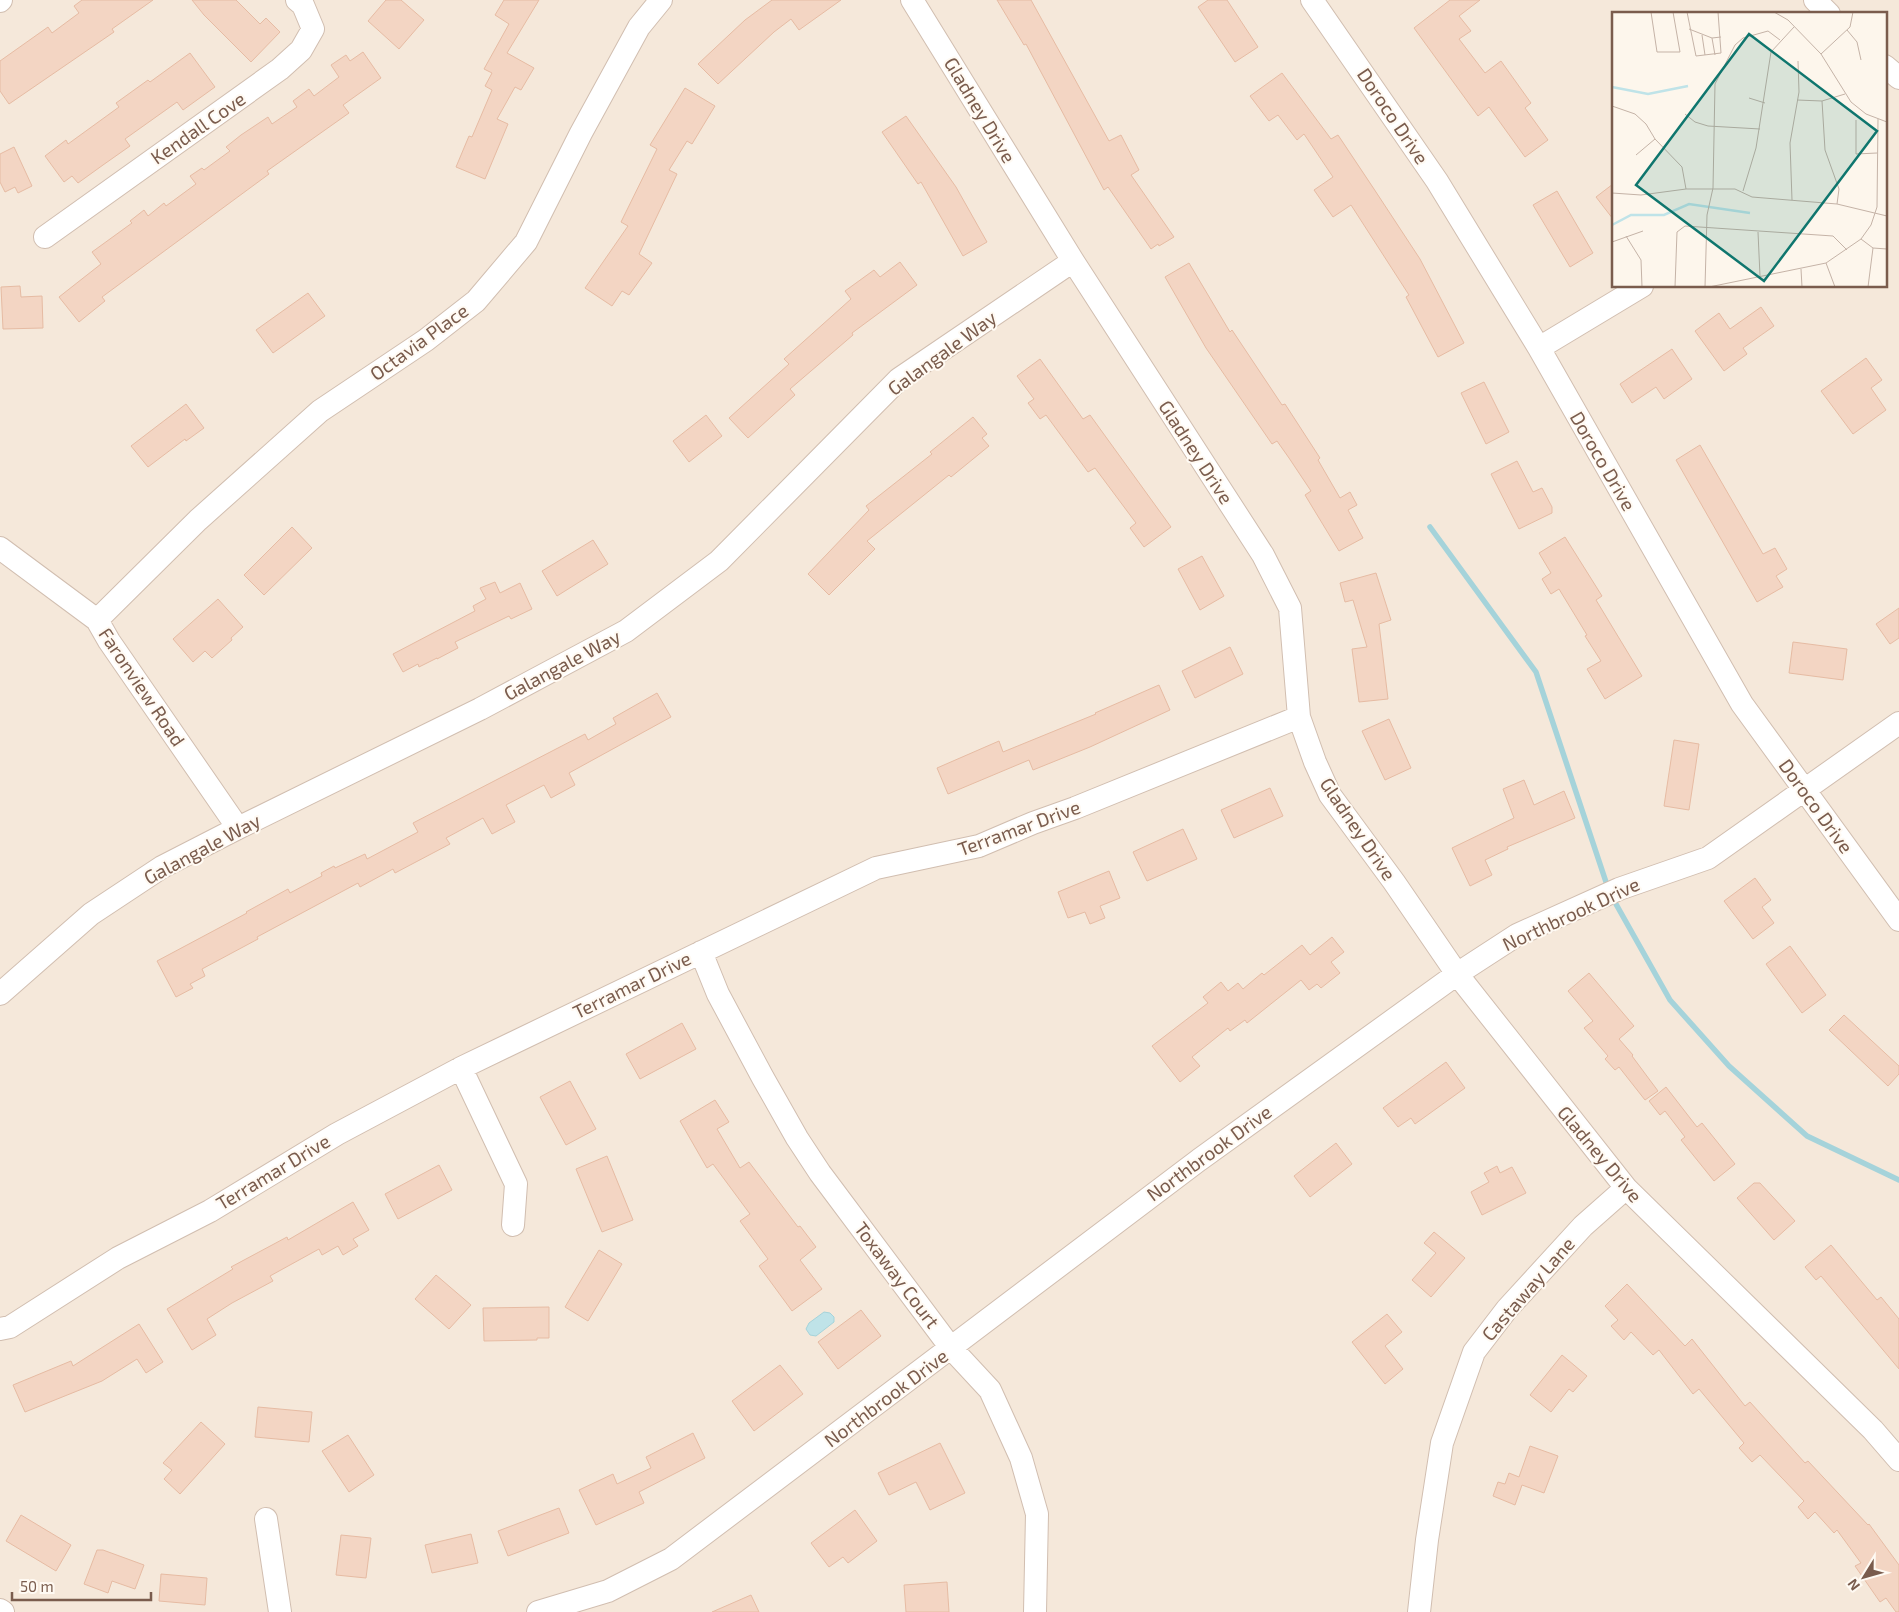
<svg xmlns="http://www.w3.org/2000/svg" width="1899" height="1612" font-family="'Exo 2',sans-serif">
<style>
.residential{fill:#f5e8da;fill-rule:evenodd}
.water{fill:#bfe3e8;stroke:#a5d3da}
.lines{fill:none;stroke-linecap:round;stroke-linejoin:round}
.stream{stroke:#a5d3da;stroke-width:5.5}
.building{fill:#f3d5c3;stroke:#e6bba3}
.minor-casing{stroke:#d1beb0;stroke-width:24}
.minor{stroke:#fff;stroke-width:22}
.labels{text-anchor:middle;stroke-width:4;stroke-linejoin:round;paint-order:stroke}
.street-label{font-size:19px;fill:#7a5c4d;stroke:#fffaf3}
.inset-river{fill:none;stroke:#bfe3e8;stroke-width:2.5}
.inset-road{fill:none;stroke:#c5b3a7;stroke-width:1}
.view{fill:#0f766e;fill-opacity:0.15;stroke:#0f766e;stroke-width:2.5}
.inset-edge{fill:none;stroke:#7a5c4d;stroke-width:2.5}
</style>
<rect width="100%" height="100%" fill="#fdf6ec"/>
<path class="residential" d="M0,0H1899V1612H0ZM1613,14H1885V286H1613Z"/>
<path class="water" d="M824,1312L830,1313L834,1317V1322L816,1336L810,1335L806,1329L809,1323Z"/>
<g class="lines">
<path class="stream" d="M1430,527L1536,672L1608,888
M1612,897L1670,1000L1729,1066L1807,1136L1899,1180"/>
</g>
<path class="building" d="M82,0H153L112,29L114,32L9,104L0,91V61L48,27L52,33L79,13L74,6Z
M192,0H236L260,24L266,18L280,32L251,62L204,15Z
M386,0H401L424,20L399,49L368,21Z
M504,0H539L507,53L534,68L521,90L515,87L497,119L508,124L485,179L456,167L469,136L472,137L492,90L485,86L492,73L484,69L509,24L495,15Z
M772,0H841L799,30L791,19L774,32L718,84L698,64L745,20Z
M997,0H1031L1109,141L1121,135L1139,170L1131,175L1174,237L1159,246L1158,244L1151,249L1108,187L1104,190L1026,44L1024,45Z
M1208,0H1227L1258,47L1235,62L1198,7Z
M1450,0H1480L1459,16L1471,31L1459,39L1485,73L1501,61L1531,103L1525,108L1548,140L1525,157L1489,107L1478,116L1414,28Z
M363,52L381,78L343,105L349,113L267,171L269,174L102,297L105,301L79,322L59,297L101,264L92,252L132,223L130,221L144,210L148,216L164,203L166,206L196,184L190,176L202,168L204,170L230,151L226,147L241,135L268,117L272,124L297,107L293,101L309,89L314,96L339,77L331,65L346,55L350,61Z
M190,53L215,87L183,110L177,102L125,139L130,146L103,165L78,183L72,176L64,182L45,156L66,140L68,144L119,107L116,103L148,80L150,82Z
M1282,73L1331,139L1338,135L1374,189L1420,259L1464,343L1438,357L1406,297L1409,295L1351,205L1333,217L1314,190L1333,177L1304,134L1297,140L1278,115L1269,121L1250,96Z
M685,88L715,106L692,144L687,141L669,170L677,174L639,254L652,263L629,295L622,291L612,306L585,288L628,226L621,222L657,149L650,145Z
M906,116L956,187L987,242L963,256L921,182L918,184L882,132Z
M14,147L32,186L18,193L15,187L5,192L0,182V154Z
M1613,184V219L1596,197Z
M1557,191L1593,253L1570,267L1533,205Z
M900,262L917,285L852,333L853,335L790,389L795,395L748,438L729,418L789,364L784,359L851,299L845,291L874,270L880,277Z
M1189,263L1230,332L1232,330L1282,405L1285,404L1320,458L1318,460L1340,498L1350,492L1357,505L1348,510L1363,538L1339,551L1305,495L1311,491L1289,458L1277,441L1272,444L1206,348L1165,277Z
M20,286L21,297L42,296L43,328L3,329L1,287Z
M308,293L325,316L273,353L256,330Z
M1761,307L1774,326L1743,348L1747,354L1724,371L1695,331L1719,313L1730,329Z
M1672,349L1692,379L1664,399L1656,387L1632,403L1620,384Z
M1866,358L1882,380L1871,388L1886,410L1853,434L1821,391Z
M1040,359L1083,419L1090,415L1171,527L1144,547L1130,528L1136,523L1095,468L1088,472L1046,415L1040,419L1028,403L1034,399L1017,376Z
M1484,382L1509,432L1486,444L1461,393Z
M186,404L204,428L186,441L185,439L148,467L131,446Z
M706,415L722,436L689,462L673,441Z
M973,417L987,434L982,438L989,446L951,477L949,475L867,541L875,549L829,595L808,574L869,510L866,506L932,454L930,452Z
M1700,445L1763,554L1775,548L1787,569L1776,576L1783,587L1757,602L1676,460Z
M1517,461L1533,492L1542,488L1552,507V513L1519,529L1491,474Z
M292,527L312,548L264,595L244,575Z
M1565,537L1602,596L1596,600L1642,676L1605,699L1587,669L1601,661L1585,636L1587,635L1559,589L1551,594L1542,579L1551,573L1539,553Z
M593,540L608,564L557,596L542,571Z
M1202,556L1224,596L1200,610L1178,569Z
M1376,573L1391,620L1379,624L1388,699L1359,702L1352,649L1367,647L1353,600L1345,602L1340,583Z
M495,582L500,593L520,583L532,609L511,619L509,616L455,642L458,648L437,659V658L419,667L418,664L403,672L393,654L475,611L473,606L486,599L480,588Z
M218,599L243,627L231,638L232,640L212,658L205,651L193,662L173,639Z
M1899,608V638L1890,644L1876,624Z
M1793,642L1847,649L1843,680L1789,673Z
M1230,647L1243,674L1195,698L1182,671Z
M1159,685L1170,710L1090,747L1033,770L1029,760L948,794L937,768L999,741L1003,752L1096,714L1095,713Z
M657,693L671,717L569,773L575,785L551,798L544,785L506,805L515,822L492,834L483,818L446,838L450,844L395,873L393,869L360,887L358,883L257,937L258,939L202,969L205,976L190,984L193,988L176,997L157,961L247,913L246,912L288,889L290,893L322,876L321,873L334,866L335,868L365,854L367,859L418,832L413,823L585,734L588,740L616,724L613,718Z
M1389,719L1411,768L1385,780L1362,731Z
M1674,740L1699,744L1689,810L1664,806Z
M1524,780L1534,805L1564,791L1575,818L1507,847L1508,849L1485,860L1492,875L1470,886L1452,848L1514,818L1503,789Z
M1270,788L1283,816L1234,838L1221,810Z
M1183,829L1197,859L1147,881L1133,852Z
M1109,871L1120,898L1100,906L1105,918L1090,924L1085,912L1068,918L1058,892Z
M1755,878L1771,900L1762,907L1774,923L1753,939L1724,901Z
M1332,937L1344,952L1331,962L1340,973L1321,988L1317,984L1309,990L1301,980L1247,1023L1245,1020L1230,1031L1228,1028L1192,1057L1200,1066L1180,1082L1152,1046L1208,1003L1203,997L1221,982L1228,991L1238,983L1243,989L1262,973L1264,975L1302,945L1310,955Z
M1790,946L1826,995L1802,1013L1766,964Z
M1589,973L1634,1026L1619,1039L1633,1055L1632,1056L1658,1091L1645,1100L1619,1067L1615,1070L1605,1059L1608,1056L1584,1028L1593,1021L1568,991Z
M1844,1015L1899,1066V1074L1888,1086L1829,1030Z
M682,1023L696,1049L640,1079L626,1054Z
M1446,1062L1465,1088L1415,1124L1411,1118L1398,1127L1383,1108Z
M570,1081L596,1129L566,1145L540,1097Z
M1666,1087L1697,1127L1702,1123L1735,1164L1714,1181L1681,1140L1685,1137L1665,1111L1660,1115L1649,1101Z
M715,1100L729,1122L717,1129L740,1168L749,1162L798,1227L800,1226L816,1247L800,1260L822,1289L792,1311L759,1266L768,1259L740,1221L750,1214L713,1164L707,1168L680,1121Z
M1336,1143L1352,1164L1310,1197L1294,1176Z
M607,1156L633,1220L602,1232L576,1169Z
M439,1165L452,1190L398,1219L385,1194Z
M1497,1166L1500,1173L1512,1167L1526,1193L1482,1215L1471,1192L1489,1182L1484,1173Z
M1754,1183H1760L1795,1221L1774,1240L1737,1198Z
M353,1202L369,1230L353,1239L358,1246L343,1255L338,1246L322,1255L319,1249L270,1276L273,1281L232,1303L207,1319L216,1335L192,1350L167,1309L233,1269L231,1267L287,1237L288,1240Z
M1434,1232L1465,1258L1431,1297L1412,1280L1436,1253L1424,1243Z
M1831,1245L1877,1300L1881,1297L1899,1319V1369L1821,1276L1816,1280L1805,1267Z
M599,1250L622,1264L588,1321L565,1307Z
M436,1275L471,1305L449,1329L415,1299Z
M1627,1284L1685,1346L1692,1339L1745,1406L1750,1402L1805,1463L1808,1461L1868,1525L1869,1524L1899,1565V1612H1896L1886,1598L1880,1602L1855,1566L1861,1563L1837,1530L1834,1533L1815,1512L1808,1519L1798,1507L1804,1501L1760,1455L1752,1462L1739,1448L1744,1443L1699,1389L1693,1394L1659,1350L1653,1355L1631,1332L1624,1340L1611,1326L1618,1320L1605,1306Z
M549,1307V1338H537V1340L484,1341L483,1308Z
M861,1310L881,1336L838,1369L818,1342Z
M1387,1314L1402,1332L1385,1346L1403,1369L1385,1384L1352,1342Z
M139,1324L163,1362L146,1373L137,1359L102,1381L25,1412L13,1385L71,1361L73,1366Z
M1562,1355L1587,1376L1573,1392L1569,1389L1551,1412L1530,1395Z
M780,1365L803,1394L754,1431L732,1401Z
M258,1407L312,1412L309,1442L255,1437Z
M201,1422L225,1444L180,1494L164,1479L172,1470L163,1463Z
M693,1433L705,1458L639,1492L644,1503L596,1525L579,1490L613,1474L617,1484L651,1468L646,1457Z
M348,1435L374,1475L349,1492L322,1451Z
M940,1443L965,1493L930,1510L916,1482L889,1495L878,1473Z
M1530,1446L1558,1456L1544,1493L1522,1485L1515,1505L1493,1496L1498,1482L1505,1484L1509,1473L1519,1477Z
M559,1508L569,1533L508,1556L498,1531Z
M855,1510L877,1541L848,1563L843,1557L829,1567L811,1543Z
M21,1515L71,1545L56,1571L6,1541Z
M471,1534L478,1563L432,1573L425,1545Z
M341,1535L371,1538L366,1578L336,1575Z
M97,1550H103L144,1565L135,1589L112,1581L108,1593L84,1584Z
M161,1574L207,1578L205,1605L159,1601Z
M947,1582L949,1612H906L904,1585Z
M751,1595L759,1612H712Z"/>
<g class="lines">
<defs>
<path id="minor" d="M912,0L1073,261L1263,555L1290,608L1299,717L1315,762L1330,795L1394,882L1457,974L1626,1188L1873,1430L1899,1460
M1312,0L1437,181L1539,348L1742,704L1899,920
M1815,0L1829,14
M0,1L1,0
M1885,66L1899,78
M45,237L280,69L301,50L313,29L303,5L297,0
M1539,348L1642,286
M0,548L97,620L109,641L238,828
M97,620L198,520L320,411L426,340L476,301L526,242L581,133L639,27L661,0
M701,952L718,994L763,1078L797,1138L820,1173L951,1348L990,1390L1021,1458L1037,1514L1035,1612
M0,994L91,914L162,867L238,828L480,709L626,631L719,561L899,379L1073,261
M461,1068L516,1184L513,1225
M0,1329L10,1327L118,1258L210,1211L337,1134L461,1068L876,868L979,846L1033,823L1075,808L1299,717
M266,1519L280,1612
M0,1610L3,1612
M538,1612L608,1591L671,1559L1199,1160L1457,974L1517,935L1619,889L1708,858L1899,723
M1419,1612L1427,1540L1442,1443L1474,1352L1507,1309L1583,1226L1626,1188"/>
</defs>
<use href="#minor" class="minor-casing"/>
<use href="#minor" class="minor"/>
</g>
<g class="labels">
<g class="street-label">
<text transform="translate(980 110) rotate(59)" y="7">Gladney Drive</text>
<text transform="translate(1393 116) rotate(56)" y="7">Doroco Drive</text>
<text transform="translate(198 128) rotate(-35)" y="7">Kendall Cove</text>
<text transform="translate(419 342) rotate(-36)" y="7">Octavia Place</text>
<text transform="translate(942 353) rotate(-36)" y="7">Galangale Way</text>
<text transform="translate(1196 452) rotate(57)" y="7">Gladney Drive</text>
<text transform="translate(1603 461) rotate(60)" y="7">Doroco Drive</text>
<text transform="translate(562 665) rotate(-28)" y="7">Galangale Way</text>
<text transform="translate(142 687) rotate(56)" y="7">Faronview Road</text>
<text transform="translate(1816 806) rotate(54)" y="7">Doroco Drive</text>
<text transform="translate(1019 828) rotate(-20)" y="7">Terramar Drive</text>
<text transform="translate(1358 829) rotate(56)" y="7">Gladney Drive</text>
<text transform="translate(202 849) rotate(-28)" y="7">Galangale Way</text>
<text transform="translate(1571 914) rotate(-25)" y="7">Northbrook Drive</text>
<text transform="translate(632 985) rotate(-26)" y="7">Terramar Drive</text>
<text transform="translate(1209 1153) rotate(-36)" y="7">Northbrook Drive</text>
<text transform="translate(1600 1154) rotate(50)" y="7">Gladney Drive</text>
<text transform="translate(273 1172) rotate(-31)" y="7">Terramar Drive</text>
<text transform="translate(897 1275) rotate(53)" y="7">Toxaway Court</text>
<text transform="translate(1528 1289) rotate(-49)" y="7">Castaway Lane</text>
<text transform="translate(886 1398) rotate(-37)" y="7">Northbrook Drive</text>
</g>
</g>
<g transform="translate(1612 12)">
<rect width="275" height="275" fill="#fdf6ec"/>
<path class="inset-river" d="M0,75L36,82L76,74M0,213L19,203H52L77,192L138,201"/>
<path class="inset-road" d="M39,0L45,40H68L61,0M75,0L84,44L109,41L106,0M162,0L176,8L209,42L239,90L254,102L275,110M77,17L100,26L109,25M235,18L245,30L249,48M90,23L93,43M100,26L103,43M209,42L238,15L241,0M137,86L153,91M185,88L210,89L233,82M210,89L213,138L227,177L225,192M0,94L23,102L34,112L43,127L70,155L74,177M73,102L83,110L96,114L148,117M244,108V142L265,141M24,143L43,127M131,179L144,136L159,40L182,15M0,181L29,183L74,177H123L140,185L225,192L275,204M180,188L178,131L187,80L186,49M146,220L148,264M14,224L29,248L30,275M249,227L261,236L275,237M0,230L31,219M214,251L223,275M189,257L190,275M63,275L65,220L73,214L221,224L235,238M93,275L95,203L101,176L103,72L123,33L131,26L156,19L168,28M97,275L214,251L249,227L259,213L265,195L266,107M256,275L261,236"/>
<path class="view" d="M137,22L265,119L152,269L24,173Z"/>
<rect width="275" height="275" class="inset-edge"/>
</g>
<g transform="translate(1864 1577) rotate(233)" stroke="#fffaf3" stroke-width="4" paint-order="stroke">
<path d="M0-4L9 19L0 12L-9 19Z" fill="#7a5c4d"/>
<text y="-8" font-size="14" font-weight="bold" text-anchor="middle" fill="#7a5c4d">N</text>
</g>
<path d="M12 1592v8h139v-8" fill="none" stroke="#7a5c4d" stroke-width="2.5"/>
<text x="20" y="1592" font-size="15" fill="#7a5c4d" stroke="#fffaf3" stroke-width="4" paint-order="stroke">50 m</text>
</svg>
